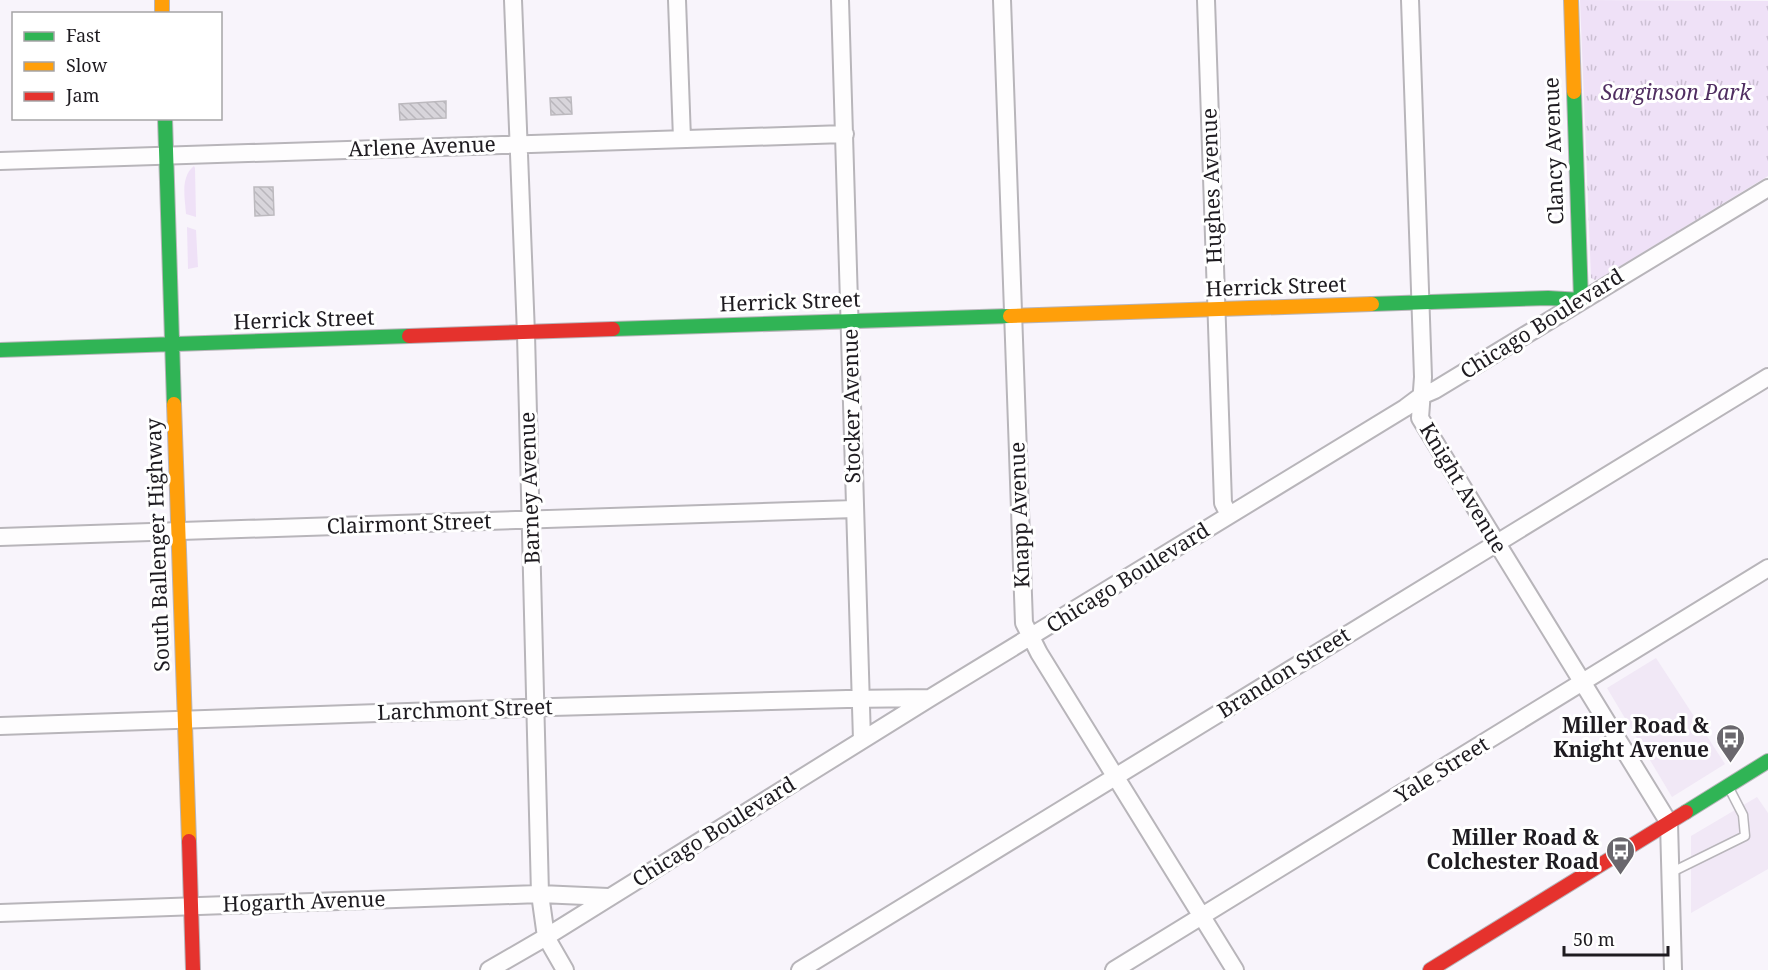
<svg xmlns="http://www.w3.org/2000/svg" width="1768" height="970" font-family="'Noto Serif',serif">
<style>
.built{fill:#f1e8f6}
.green{fill:#efe1f7}
.park{fill:url(#park-tufts)}
.building{fill:url(#building-back-hatch);stroke:#bcb9be;stroke-width:1.5}
.lines{fill:none;stroke-linecap:round;stroke-linejoin:round}
.lane-casing{stroke:#b8b5ba;stroke-width:11}
.street-casing{stroke:#b8b5ba;stroke-width:20}
.fast-casing{stroke:#b8b5ba;stroke-width:16}
.slow-casing{stroke:#b8b5ba;stroke-width:16}
.jam-casing{stroke:#b8b5ba;stroke-width:16}
.lane{stroke:#fefdfe;stroke-width:8}
.street{stroke:#fefdfe;stroke-width:16}
.fast{stroke:#30b455;stroke-width:14}
.slow{stroke:#ff9f0a;stroke-width:14}
.jam{stroke:#e5322d;stroke-width:14}
.labels{text-anchor:middle;stroke-width:6;stroke-linejoin:round;paint-order:stroke}
.park-label{font-size:21px;font-style:italic;fill:#502e61;stroke:#fff}
.street-label{font-size:21px;fill:#1e1b20;stroke:#fff}
.poi-label{font-size:21px;font-weight:bold;fill:#1e1b20;stroke:#fff;text-anchor:end}
</style>
<defs>
<pattern id="park-tufts" width="24" height="20" patternUnits="userSpaceOnUse" patternTransform="scale(1.5)"><rect width="24" height="20" fill="#efe1f7"/><path d="M3 7l-1-3M5 7V3M7 7l1-3M15 17l-1-3M17 17v-4M19 17l1-3" fill="none" stroke="#ccc0d3"/></pattern>
<pattern id="building-back-hatch" width="6" height="6" patternUnits="userSpaceOnUse" patternTransform="scale(1.5)"><rect width="6" height="6" fill="#d8d5db"/><path d="M-1 5l2 2M0 0l6 6M5-1l2 2" fill="none" stroke="#b9b6bc"/></pattern>
</defs>
<rect width="100%" height="100%" fill="#f8f4fb"/>
<path class="built" d="M1656,658L1725,764L1672,797L1607,688Z
M1757,797L1768,813V869L1691,913V836Z"/>
<path class="green" d="M194,166L195,168L196,217L186,214C185,198 180,177 194,166Z
M187,227L196,230L198,267L188,269Z"/>
<path class="park" d="M1580,0L1768,1V176L1601,278L1595,280L1591,278Z"/>
<path class="building" d="M571,97L572,114L551,115L550,98Z
M446,101V118L400,120L399,104Z
M254,187H273L274,215L255,216Z"/>
<g class="lines">
<defs>
<path id="lane" d="M1670,873L1745,836L1743,815L1728,786"/>
<path id="street" d="M513,0L526,334L540,894L546,937L565,970
M677,0L682,139
M840,0L862,740
M1002,0L1024,623L1039,653L1235,970
M1206,0L1223,503L1229,515
M1410,0L1423,377L1420,418L1669,823L1673,970
M0,161L845,134
M0,537L854,509
M0,726L552,707L847,699L930,698
M0,913L540,894L608,897
M489,970L546,937L930,698L1405,408L1421,396L1435,390L1768,188
M800,970L1768,377
M1114,970L1768,568"/>
<path id="fast" d="M165,118L174,404
M1372,304L1548,298L1581,300L1574,92
M613,329L1010,316
M0,350L409,336
M1686,812L1768,761"/>
<path id="slow" d="M162,0V14
M1571,0L1574,92
M1010,316L1372,304
M174,404L189,841"/>
<path id="jam" d="M409,336L613,329
M189,841L193,970
M1430,970L1686,812"/>
</defs>
<use href="#lane" class="lane-casing"/>
<use href="#street" class="street-casing"/>
<use href="#fast" class="fast-casing"/>
<use href="#slow" class="slow-casing"/>
<use href="#jam" class="jam-casing"/>
<use href="#lane" class="lane"/>
<use href="#street" class="street"/>
<use href="#fast" class="fast"/>
<use href="#slow" class="slow"/>
<use href="#jam" class="jam"/>
</g>
<defs>
<symbol id="bus-pin" viewBox="-11 -11 22 30"><path d="M0 17L-7.5 6A9.5 9.5 0 1 1 7.5 6Z" fill="#6a676d" stroke="#fff"/><path d="M-5-6H5V4H4V6H2V4H-2V6H-4V4H-5ZM-3.5-4V0h7V-4ZM-3.5 1.2v1.5H-2V1.2ZM2 1.2v1.5H3.5V1.2Z" fill="#fff"/></symbol>
</defs>
<g fill-rule="evenodd">
<use href="#bus-pin" x="1714" y="722" width="33" height="45"/>
<use href="#bus-pin" x="1604" y="834" width="33" height="45"/>
</g>
<g class="labels">
<g class="park-label">
<text x="1676" y="100">Sarginson Park</text>
</g>
<g class="street-label">
<text transform="translate(422 147) rotate(-2)" y="7">Arlene Avenue</text>
<text transform="translate(1554 151) rotate(-92)" y="7">Clancy Avenue</text>
<text transform="translate(1212 186) rotate(-92)" y="7">Hughes Avenue</text>
<text transform="translate(1276 287) rotate(-2)" y="7">Herrick Street</text>
<text transform="translate(790 302) rotate(-2)" y="7">Herrick Street</text>
<text transform="translate(304 320) rotate(-2)" y="7">Herrick Street</text>
<text transform="translate(1542 324) rotate(-32)" y="7">Chicago Boulevard</text>
<text transform="translate(852 406) rotate(-91)" y="7">Stocker Avenue</text>
<text transform="translate(530 488) rotate(-92)" y="7">Barney Avenue</text>
<text transform="translate(1463 488) rotate(59)" y="7">Knight Avenue</text>
<text transform="translate(1020 515) rotate(-92)" y="7">Knapp Avenue</text>
<text transform="translate(409 524) rotate(-2)" y="7">Clairmont Street</text>
<text transform="translate(158 545) rotate(-92)" y="7">South Ballenger Highway</text>
<text transform="translate(1128 578) rotate(-32)" y="7">Chicago Boulevard</text>
<text transform="translate(1284 673) rotate(-32)" y="7">Brandon Street</text>
<text transform="translate(465 710) rotate(-2)" y="7">Larchmont Street</text>
<text transform="translate(1442 770) rotate(-32)" y="7">Yale Street</text>
<text transform="translate(714 832) rotate(-32)" y="7">Chicago Boulevard</text>
<text transform="translate(304 902) rotate(-2)" y="7">Hogarth Avenue</text>
</g>
<g class="poi-label">
<text x="1709" y="733">Miller Road &amp;<tspan x="1709" dy="24">Knight Avenue</tspan></text>
<text x="1599" y="845">Miller Road &amp;<tspan x="1599" dy="24">Colchester Road</tspan></text>
</g>
</g>
<rect x="12" y="12" width="210" height="108" fill="#ffffff" stroke="#a5a4a6" stroke-width="1.5"/>
<rect x="24" y="32" width="30" height="9" fill="#30b455" stroke="#a5a4a6" stroke-width="1.5"/>
<text x="66" y="42" font-size="18" fill="#1e1b20">Fast</text>
<rect x="24" y="62" width="30" height="9" fill="#ff9f0a" stroke="#a5a4a6" stroke-width="1.5"/>
<text x="66" y="72" font-size="18" fill="#1e1b20">Slow</text>
<rect x="24" y="92" width="30" height="9" fill="#e5322d" stroke="#a5a4a6" stroke-width="1.5"/>
<text x="66" y="102" font-size="18" fill="#1e1b20">Jam</text>
<path d="M1564 946v9h104v-9" fill="none" stroke="#1e1b20" stroke-width="3"/>
<text x="1573" y="946" font-size="18" fill="#1e1b20" stroke="#ffffff" stroke-width="4.5" paint-order="stroke">50 m</text>
</svg>
